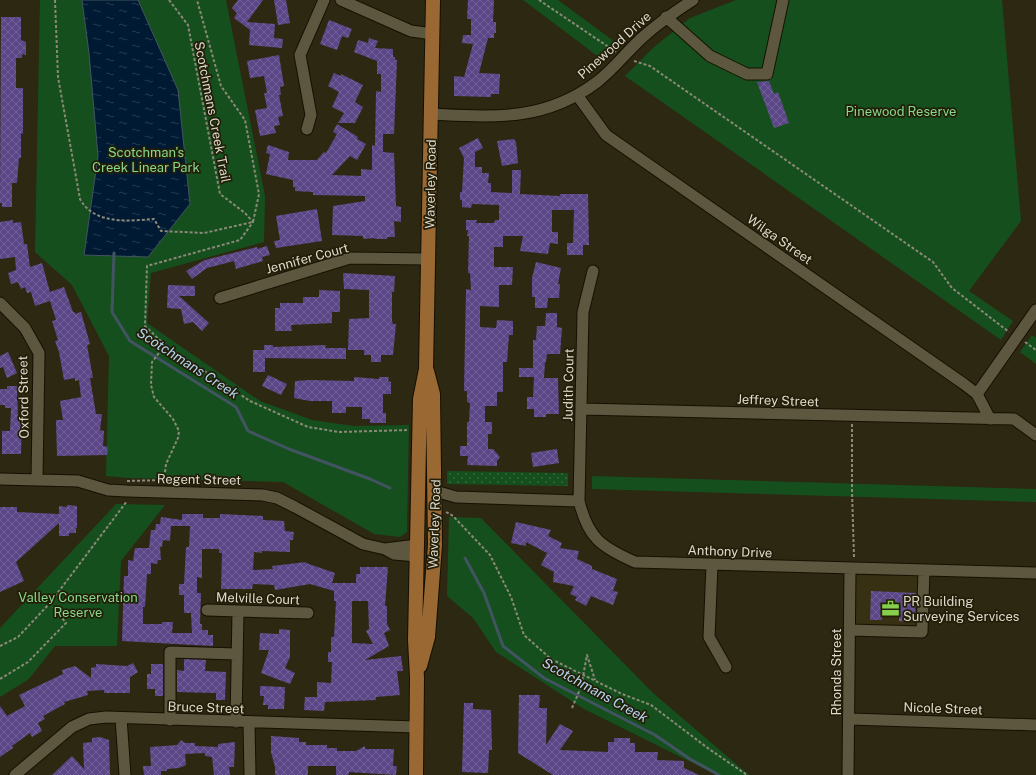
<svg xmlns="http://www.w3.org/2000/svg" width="1036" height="775" font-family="'Public Sans',sans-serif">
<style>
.built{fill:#373012}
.grass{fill:url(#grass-dots)}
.park{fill:#154f1e}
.water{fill:url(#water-ripples);stroke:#425461}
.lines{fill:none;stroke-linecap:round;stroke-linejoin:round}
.stream{stroke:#425461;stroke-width:3}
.building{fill:url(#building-cross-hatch);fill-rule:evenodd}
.minor-casing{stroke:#161000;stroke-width:13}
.major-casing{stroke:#161000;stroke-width:16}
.path{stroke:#8d8978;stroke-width:2;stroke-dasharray:3 2;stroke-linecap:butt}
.minor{stroke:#5d5740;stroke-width:11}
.major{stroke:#9a6832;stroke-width:14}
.labels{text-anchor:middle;stroke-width:3.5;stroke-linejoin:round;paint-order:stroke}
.street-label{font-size:13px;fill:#dddacd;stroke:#231e08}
.park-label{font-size:13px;fill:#85d88c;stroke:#231e08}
.poi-label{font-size:13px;fill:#dddacd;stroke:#231e08;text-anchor:start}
.water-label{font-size:14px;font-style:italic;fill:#b3d3f0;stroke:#231e08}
</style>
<defs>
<pattern id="grass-dots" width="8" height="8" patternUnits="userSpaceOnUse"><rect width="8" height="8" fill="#154f1e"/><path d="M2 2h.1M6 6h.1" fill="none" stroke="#37683e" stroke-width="1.8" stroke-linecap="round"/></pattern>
<pattern id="water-ripples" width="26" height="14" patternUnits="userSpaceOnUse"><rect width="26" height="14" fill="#001a33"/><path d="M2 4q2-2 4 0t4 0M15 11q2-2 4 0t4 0" fill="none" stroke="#253b4f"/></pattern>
<pattern id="building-cross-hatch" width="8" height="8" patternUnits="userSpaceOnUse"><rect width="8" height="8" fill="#5b4787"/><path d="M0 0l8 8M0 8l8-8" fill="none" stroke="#726197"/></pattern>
</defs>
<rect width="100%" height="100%" fill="#2d2812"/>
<path class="built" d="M854,575L927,576L925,634L854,632Z"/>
<path class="grass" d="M447,471L568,473V486L447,484Z"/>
<path class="park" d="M40,0H226L265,196L264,242L151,273L147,323L260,401L312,420L354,426L409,425L407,532L400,537L374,534L283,482L129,478L106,476L109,356L72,285L35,252Z
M523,0H558L615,42L600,58Z
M736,0H1002L1021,221L969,291L1013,321L1001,340L625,76L654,47L690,18Z
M1032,335L1036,338V364L1020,352Z
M592,476L1036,489V502L592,489Z
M116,504L165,505L121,561L117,646H55L29,679L0,697V628Z
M449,517L481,518L653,693L749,775H717L584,709L496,652L473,618L447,596Z"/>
<path class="water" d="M82,0H138L178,90L190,204L148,257L84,255L98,156L89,53Z"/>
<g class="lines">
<path class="stream" d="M114,253L112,312L130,341L236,407L248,431L289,449L370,479L390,488
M465,558L484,593L503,646L544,678L655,735L690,759L719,775"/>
</g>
<path class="building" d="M238,0H263L247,22L275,24L274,38L283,39L282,48L249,45L250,30L234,18L237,13L232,8Z
M274,0H286L290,23L278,25Z
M468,0H494L493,22H496V33H494V38H488L479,73L500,74L499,94H491V97L454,96V76L464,77L473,44L462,43L463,35H471V19H467Z
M1,17H21V40L26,42V55L22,54V58H16V88H23V134L21,133V158H19L17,183H12V207H2V203H0Z
M329,20L352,29L348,38L342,36L337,50L320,44Z
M369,38L378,41L375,48L393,49V57H395V60H397L394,134H383V152L394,153L396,206L401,207V222L394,221L395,237H387V239H375V238L363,239V236L332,235L333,206L365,201V196L313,195V192L295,191V187H293V180L266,174L270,154L266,153L268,145L289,152L288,160H317L324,152L326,153L337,134L333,132L337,124L358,137L357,139L366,144L357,160L350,156L332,175L361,176V169L372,170V145L375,146L376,91L381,92V74H377V61L354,52L358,40L368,43Z
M279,55L284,86L280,87L281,95H279L283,116L278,117L280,125L274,126L276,133L260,136L255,110L267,108L264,93H267L264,76L250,78L247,61Z
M334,73L341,76V74L363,85L355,102L363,107L355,123H338L344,113L332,107L339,92L328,86Z
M769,81L774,94L778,92L789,123L774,128L757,82Z
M478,138L483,148L475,152V167H482V173H489L488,183H491V192L512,193V170H521L520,194L560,196V194H588L589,245H583V255H567V243H573L574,210H552V232H558V244L550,243L548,254L520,251L523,236H503V247H494V267H513L512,285H499V307L480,306V327L496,328L497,320L513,321V335H509L507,362H503V392H497V406H485V422H492V434H488V449H493L500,457L497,461V466L467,465L468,456H460V446H467V422H469L470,403L467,402V391H464L466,289L471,290L470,273H468L469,236H467L468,230H466V220H477L476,223H494L495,220H499V205L472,204L471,208L462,207V200H460V192H462L464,158L459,148Z
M514,139L516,142L518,163L502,166L497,141Z
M317,209L322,241L276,248L274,241L280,240L276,216Z
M13,220V223L21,222L24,244H27L30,267L42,263L50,292L64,287L73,312H75V314L81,312L90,344L87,345L93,378H90L96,414H102L100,430L104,431L103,446L108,447L107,455L57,456L56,420H63L60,401L81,397L79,380L75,381V378L64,380L59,352L55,341L58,340L52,321L56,320L50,301L35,306L31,292L27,293L25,287L21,289L18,282L11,284L8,273L16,270L15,257L0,259V222Z
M267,246L270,255L262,257L263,261L236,269L234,261L207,268L192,279L186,271L205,260L257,247V249Z
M536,262L561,268L558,284H560L559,298H548L547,308H535V297H532V278Z
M343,273L395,276L394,292H392V321L393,324H396L393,355H381V362H371V355H364V350H348L349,319L369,318V290L344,289Z
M168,285L195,286V296H179L209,323L202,331L193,322L184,324L181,309L167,308Z
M319,290L340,291V312H332V323L291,325L292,331H275V308H280V303H303V297H319Z
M546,313H557V327L562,328L560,354H547L546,362H545L544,378H558L559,414H546V417H534V409H527V397H533L534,377H519V368H533V340H536L537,326H545Z
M264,345H273V347L326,345L325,348H346V359L265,358V372H253V350H264Z
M8,352L17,373L7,378L3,367L0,368V356Z
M268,375L287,384L281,395L262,386Z
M354,377L379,379V377H389L388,381L391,382V394H383V413H386V423H370V419H362V407H346V413H332V401H310L294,398L295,381L310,380L354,381Z
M7,386H17L18,420H22L21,454H2V431H10L11,408H5V405H0V389H7Z
M557,449L559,463L533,467L531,453Z
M67,505L77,506V528H76V533H69V536H59V523L16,562L24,581L0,592V507H17V512L59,514V506L67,507Z
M182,514H203V518H220V514L263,516V520L284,521L285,531L294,532L293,540H290V552L262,551V553L254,552L253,570L273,569L272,566L306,562V563L335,573L332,583H356V574H360V567H388L385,606H387V624L390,630L384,633L389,646L365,660L401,656L403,671H397L400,695L376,697V700L325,702L324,711L304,710L305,697H317V682L331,683L332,662H328V652H331V637H334L336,601H334V591L310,584L275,590L274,585L253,584L252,589H221L222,553H219V549H202V578L197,577V593H201L200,624H202V630H208V635H213V646L122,641L124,576H128V560L133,561L135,548H149L151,530H155L156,524H160L161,517L182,520ZM171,526H190L189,547H186L184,584H179V595H184V613H191L192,633H172L173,622H162V624H143V607H145L147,574H151V563L157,564L158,560H161L160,547H162L163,540L170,541ZM352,601H368L369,629L366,631L373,644L352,643Z
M516,522L551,530L548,536L562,543L560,548L579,551L577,559L592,566V569L617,579L613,591L618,592L613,605L591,596L586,606L575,600L577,597L570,594L574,586L553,582L554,572L541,565L547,553L526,542V546L511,543Z
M871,591L916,593L915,618H907L908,622L899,621V614H882V620H870Z
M279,629L290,630V657L285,668L295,673L290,684L261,673L269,650H259L260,633L279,634Z
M184,659L206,660L205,671L226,672L225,700H216V693L177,692V670L184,671Z
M133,663L138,672L130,677V693H104V690L87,691L88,695L64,702L65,704L43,716L45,719L38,723L42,731L32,737L30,733L12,746L13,748L0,757V706L7,716L25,706L19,695L63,674L62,670L75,666L91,678V668L96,667V664L127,666Z
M151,664H163V696H155V689H147V674H151Z
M260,686L285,687L284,709H268V705H263L264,696H260Z
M519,695H540L539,708H547L546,745L560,724L573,731L560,750L608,752V742H614V738H630V743H635V752H658L657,760L684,761V768L699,775H553L518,753Z
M464,703H473V709L491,710L492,750H489L488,773L462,772Z
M271,736L299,738V742H306V745H327V748H337V751H356L365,746V749H394L393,766H397L396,775L349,772V774L347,775H336V766H308V775H275V767L271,752Z
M100,737L109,740L110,775H52L72,756L84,769L83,743L92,742V738Z
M181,740L185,743H195V746L218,747V744L235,742L234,767H229L230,775H214L212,757L205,756V753L185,754L186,765L179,768L167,769V771H161V775H144L143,766H151L150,747L177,745Z"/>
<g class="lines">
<defs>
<path id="minor" d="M341,0L411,31L433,34
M666,17L710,56L747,74H767L783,0
M577,95L606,135L964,384L977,394L990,419
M431,114C493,117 544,122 597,82C614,69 628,50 644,36C660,22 676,11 693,0
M307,129L311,115L300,55L324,0
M220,298L350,258L428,259
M0,303L25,328L39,353L37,480
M977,394L1036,310
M581,409L1014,419L1036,435
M0,479L78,481L108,490L127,491L263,495L277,498L295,507L363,544L385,549L394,554L417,556
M435,491L456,497L579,501C588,538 601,547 635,562L1036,573
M579,501L583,312L593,271
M385,549L417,545
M712,565L709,637L726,667
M207,610L308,613
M850,630L922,632L924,570
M121,718L125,775
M850,719L1036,725
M170,720V652L237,654
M236,722L238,611
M249,723L250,775
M15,775L72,727L89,719L106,717L416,727
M848,775L850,569"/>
<path id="major" d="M420,666L428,637L435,545L433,394L427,371
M416,775L417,678L415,640L420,399L426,369L433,0"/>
</defs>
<use href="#minor" class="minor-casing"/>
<use href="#major" class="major-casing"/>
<path class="path" d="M55,0L58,77L80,199C94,225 129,221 154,219L161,231L204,233L253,222L259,194L245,120L221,86L197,0
M169,0L188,25L220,194L245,213L253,222L240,240L147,266L145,326L165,345L250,401L308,427L339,432L409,430
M539,0L616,52
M634,61L650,66L933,262L952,288L1009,332
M1025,342L1036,350
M852,424V491L854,557
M127,481L164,480L166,464L178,438L179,431L173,419L154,397L151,385L152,362L165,345
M446,512L453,516L490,555L511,597L524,635L551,659L622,694L651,705L709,749L747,775
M0,646L18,637L50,603L127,501
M0,679L28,662L66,623L50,603
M572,708L581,687L587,655L595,680"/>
<use href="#minor" class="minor"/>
<use href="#major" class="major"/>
</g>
<defs>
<symbol id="office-bare" viewBox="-9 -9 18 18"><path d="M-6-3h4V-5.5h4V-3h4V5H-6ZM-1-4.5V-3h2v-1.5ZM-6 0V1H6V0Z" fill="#85cf4c" stroke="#231e08" stroke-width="2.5" paint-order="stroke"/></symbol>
</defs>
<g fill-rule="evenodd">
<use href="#office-bare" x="878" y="596" width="25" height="25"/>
</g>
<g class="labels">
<g class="street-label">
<text transform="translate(614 45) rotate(-42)" y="5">Pinewood Drive</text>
<text transform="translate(213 112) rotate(79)" y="5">Scotchmans Creek Trail</text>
<text transform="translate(430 184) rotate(-89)" y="5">Waverley Road</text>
<text transform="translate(780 239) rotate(35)" y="5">Wilga Street</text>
<text transform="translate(307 258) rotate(-15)" y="5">Jennifer Court</text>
<text transform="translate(568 385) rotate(-89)" y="5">Judith Court</text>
<text transform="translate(23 397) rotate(-91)" y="5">Oxford Street</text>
<text transform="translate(778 400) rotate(2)" y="5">Jeffrey Street</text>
<text transform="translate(199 479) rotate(1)" y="5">Regent Street</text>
<text transform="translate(434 524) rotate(-88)" y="5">Waverley Road</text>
<text transform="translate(730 551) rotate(2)" y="5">Anthony Drive</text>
<text transform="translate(258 598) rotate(2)" y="5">Melville Court</text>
<text transform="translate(836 672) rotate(-90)" y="5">Rhonda Street</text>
<text transform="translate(206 707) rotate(2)" y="5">Bruce Street</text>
<text transform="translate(943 708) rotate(2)" y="5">Nicole Street</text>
</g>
<g class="park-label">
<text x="901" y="116">Pinewood Reserve</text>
<text x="146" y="157">Scotchman's<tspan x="146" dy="15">Creek Linear Park</tspan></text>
<text x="78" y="602">Valley Conservation<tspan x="78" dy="15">Reserve</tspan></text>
</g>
<g class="poi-label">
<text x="903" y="606">PR Building<tspan x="903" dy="15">Surveying Services</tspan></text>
</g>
<g class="water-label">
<text transform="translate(188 363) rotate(33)" y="5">Scotchmans Creek</text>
<text transform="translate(595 690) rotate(29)" y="5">Scotchmans Creek</text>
</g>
</g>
</svg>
